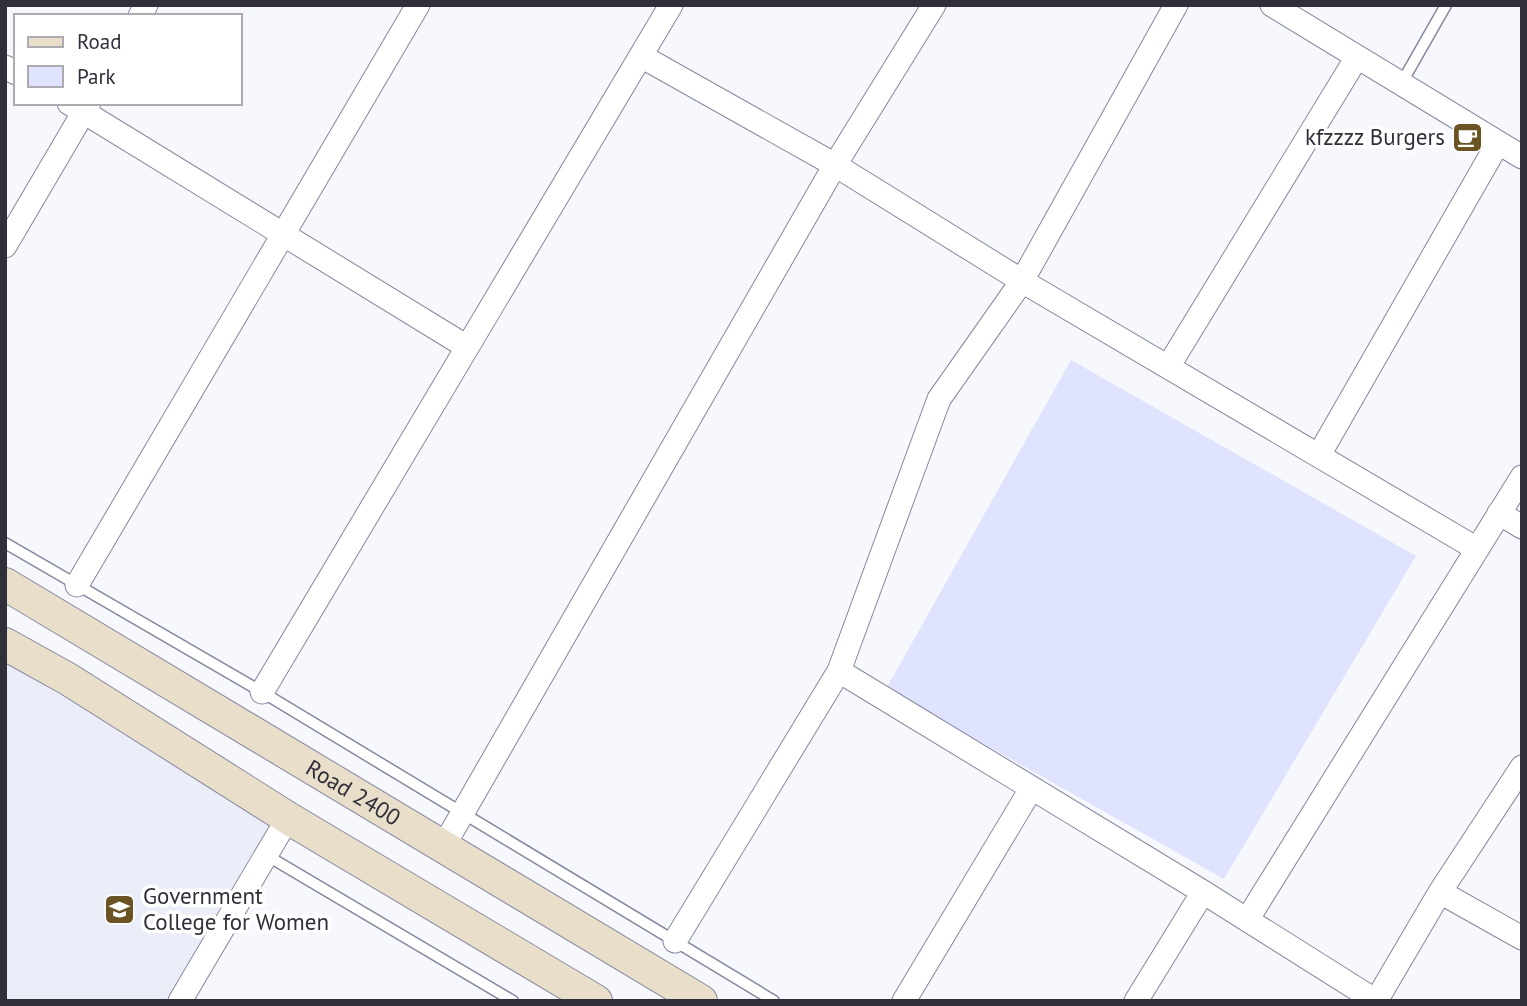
<svg xmlns="http://www.w3.org/2000/svg" width="1527" height="1006" font-family="'PT Sans',sans-serif">
<style>
.built{fill:#ebedf9}
.green{fill:#dfe3fe}
.lines{fill:none;stroke-linecap:round;stroke-linejoin:round}
.service-casing{stroke:#85889e;stroke-width:13}
.minor-casing{stroke:#85889e;stroke-width:25}
.secondary-casing{stroke:#85889e;stroke-width:34}
.service{stroke:#fff;stroke-width:10}
.minor{stroke:#fff;stroke-width:23}
.secondary{stroke:#e8deca;stroke-width:32}
.labels{text-anchor:middle;stroke-width:7;stroke-linejoin:round;paint-order:stroke}
.poi-label{font-size:23px;fill:#2f303a;stroke:#fff;text-anchor:end}
.street-label{font-size:23px;fill:#2f303a;stroke:#fff}
</style>
<rect width="100%" height="100%" fill="#f7f8fd"/>
<path class="built" d="M5,649L288,818L180,1001H5Z"/>
<path class="green" d="M1071,360L1416,556L1224,879L886,689Z"/>
<g class="lines">
<defs>
<path id="service" d="M1401,84L1446,5
M5,543L262,692L774,1001
M266,855L513,1001"/>
<path id="minor" d="M1272,5L1522,157
M140,16L146,5
M641,56L835,165L1022,281L1477,549
M5,67L16,73
M69,103L467,347
M5,246L89,103
M1168,367L1357,57
M1319,455L1498,143
M1499,513L1522,527
M77,585L418,5
M839,671L1203,892L1376,1001
M262,692L671,5
M443,847L835,165L934,5
M1440,892L1522,938
M1247,920L1522,477
M675,941L839,671L939,399L1022,281L1176,5
M180,1001L288,818
M904,1001L1031,789
M1136,1001L1203,892
M1376,1001L1440,892L1522,767"/>
<g id="secondary">
<path id="s1" d="M5,584L701,1001"/>
<path d="M5,644L68,679L288,818L596,1001"/>
</g>
</defs>
<use href="#service" class="service-casing"/>
<use href="#minor" class="minor-casing"/>
<use href="#secondary" class="secondary-casing"/>
<use href="#service" class="service"/>
<use href="#minor" class="minor"/>
<use href="#secondary" class="secondary"/>
</g>
<defs>
<symbol id="cafe-square" viewBox="-11 -11 22 22"><rect x="-9" y="-9" width="18" height="18" rx="4" fill="#6b5424" stroke="#fff"/><path d="M-5.5-4.5H6V0H3Q3 3.5 0 3.5H-2.5Q-5.5 3.5-5.5 0ZM3-3.2v2h1.7v-2ZM-6 4.5H4V6H-6Z" fill="#fff"/></symbol>
<symbol id="school-square" viewBox="-11 -11 22 22"><rect x="-9" y="-9" width="18" height="18" rx="4" fill="#6b5424" stroke="#fff"/><path d="M0-5L7-2L0 1L-7-2ZM-4 1L0 2.5L4 1V4Q0 6-4 4Z" fill="#fff"/></symbol>
</defs>
<g fill-rule="evenodd">
<use href="#cafe-square" x="1450" y="120" width="35" height="35"/>
<use href="#school-square" x="102" y="892" width="35" height="35"/>
</g>
<g class="labels">
<g class="poi-label">
<text x="1445" y="145">kfzzzz Burgers</text>
<text x="143" y="904" text-anchor="start">Government<tspan x="143" dy="26">College for Women</tspan></text>
</g>
<g class="street-label">
<text dy="8" stroke="none"><textPath href="#s1" startOffset="406">Road 2400</textPath></text>
</g>
</g>
<rect width="1527" height="1006" fill="none" stroke="#2f303a" stroke-width="14"/>
<rect x="14" y="14" width="228" height="91" fill="#ffffff" stroke="#acacb0" stroke-width="2"/>
<rect x="28" y="37" width="35" height="10" fill="#e8deca" stroke="#acacb0" stroke-width="2"/>
<text x="77" y="49" font-size="21" fill="#2f303a">Road</text>
<rect x="28" y="66" width="35" height="21" fill="#dfe3fe" stroke="#acacb0" stroke-width="2"/>
<text x="77" y="84" font-size="21" fill="#2f303a">Park</text>
</svg>
